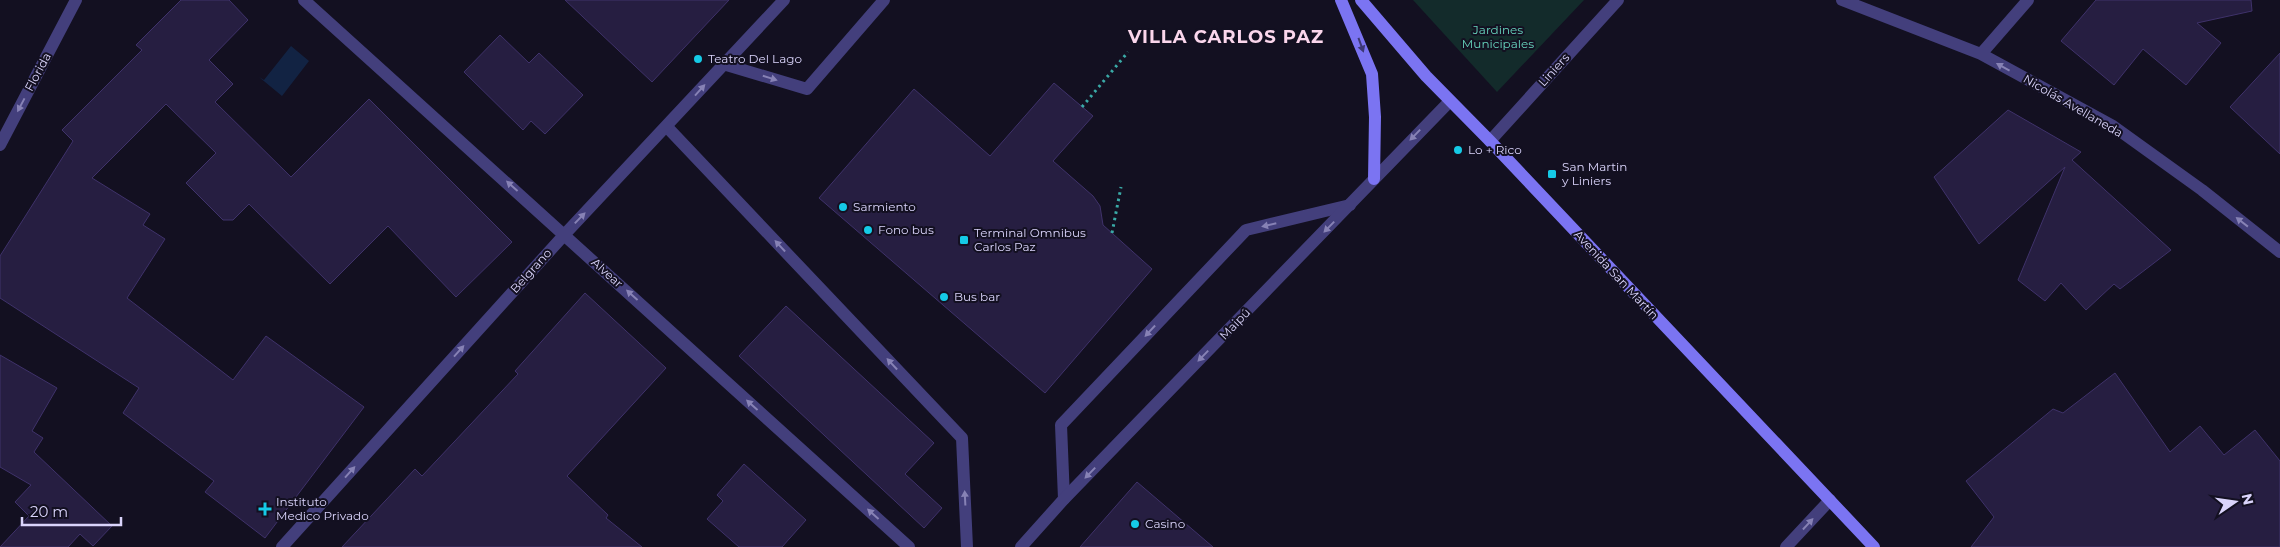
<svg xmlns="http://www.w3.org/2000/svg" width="2280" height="547" font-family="Montserrat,sans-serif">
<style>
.green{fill:#132b2b}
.water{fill:#122343}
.building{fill:#261e41;stroke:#3f326a}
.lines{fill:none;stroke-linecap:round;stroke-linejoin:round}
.path{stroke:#3aaaa7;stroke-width:3;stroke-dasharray:2.5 4;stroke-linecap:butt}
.service{stroke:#433f7c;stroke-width:12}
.minor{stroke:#433f7c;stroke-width:12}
.tertiary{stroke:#433f7c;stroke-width:12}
.secondary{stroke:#7b74f2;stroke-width:12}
.oneway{fill:#3d3875}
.oneway2{fill:#8782b5}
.poi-dot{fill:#15cae6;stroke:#131021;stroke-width:2}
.labels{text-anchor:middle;stroke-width:4;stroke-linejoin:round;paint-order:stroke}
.park-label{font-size:12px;fill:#67d4bd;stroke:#131021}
.poi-label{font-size:12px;fill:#dad4fb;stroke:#131021;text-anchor:start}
.street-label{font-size:12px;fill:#dad4fb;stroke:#131021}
.district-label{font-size:18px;font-weight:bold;letter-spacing:1px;fill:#fbd6ec;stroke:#131021}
</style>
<rect width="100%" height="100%" fill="#131021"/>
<path class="green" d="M1413,0H1584L1497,92Z"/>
<path class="water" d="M291,46L309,61L282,96L259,77L264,80Z"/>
<path class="building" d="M181,0H229L248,20L209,60L233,84L215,102L291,177L369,99L512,242L456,297L388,226L330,284L249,204L233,220H223L186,183L216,153L166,104L92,178L150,214L143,225L165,239L127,298L233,380L266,336L364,407L265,538L205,492L214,481L123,413L139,388L0,298V256L73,141L62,130L142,50L136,45Z
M565,0H729L652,82Z
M2096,0H2251L2252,11L2197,23L2221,43L2186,85L2143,49L2114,85L2061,41Z
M500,35L529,63L539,53L583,95L545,134L531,121L523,130L464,72Z
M2280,53V154L2230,107Z
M1054,83L1093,116L1053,161L1093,196L1100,206L1103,225L1152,269L1045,393L819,198L914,89L990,156Z
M2008,110L2081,152L2072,160L2171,250L2120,289L2114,284L2086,310L2061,283L2045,301L2018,280L2065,167L1979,244L1934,177Z
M585,293L666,368L567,476L608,515L606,518L642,547H342L415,469L422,476L518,374L515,371Z
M786,306L934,443L905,474L942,508L924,528L739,356Z
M0,355L57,388L32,431L43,438L34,452L112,526L93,546L80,534L68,547H0L29,516L15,502L31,485L0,467Z
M2115,373L2170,452L2200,426L2224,455L2255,430L2280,461V547H1971L1994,517L1966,481L2053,409L2063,413Z
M744,464L806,520L782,547H739L707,519L723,501L717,495Z
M1137,482L1213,547H1080Z"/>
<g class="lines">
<path class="path" d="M1082,107L1128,52
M1112,233L1121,187"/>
<path class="service" d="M723,64L807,89L884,0
M667,127L962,438L967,547
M1064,499L1061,425L1246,230L1350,205"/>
<path class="minor" d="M304,0L909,547
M1842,0L1981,54L2113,126L2202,190L2280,252
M1981,54L2028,0
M0,145L76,0
M282,547L565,234L784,0
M1021,547L1064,499L1450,101
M1786,547L1830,500"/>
<path class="tertiary" d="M1490,141L1618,0"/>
<path class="secondary" d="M1341,0L1372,74L1375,117L1374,179
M1361,0L1426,76L1490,141L1874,547"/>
</g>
<defs><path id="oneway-solid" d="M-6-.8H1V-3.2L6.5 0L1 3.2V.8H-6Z" transform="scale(1.25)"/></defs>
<use class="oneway" href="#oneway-solid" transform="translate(1361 45) rotate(70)"/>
<g class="oneway2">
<use href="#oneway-solid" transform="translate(2003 67) rotate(-151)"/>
<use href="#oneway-solid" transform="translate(770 78) rotate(17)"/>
<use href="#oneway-solid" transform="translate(700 90) rotate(-48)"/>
<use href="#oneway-solid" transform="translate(21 105) rotate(118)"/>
<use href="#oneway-solid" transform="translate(1415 135) rotate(134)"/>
<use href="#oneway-solid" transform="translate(512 186) rotate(-138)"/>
<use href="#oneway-solid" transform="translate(580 218) rotate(-46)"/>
<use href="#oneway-solid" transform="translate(2242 222) rotate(-142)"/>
<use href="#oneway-solid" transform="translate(1269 225) rotate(167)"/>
<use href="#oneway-solid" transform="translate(1329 227) rotate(134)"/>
<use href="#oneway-solid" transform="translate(780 246) rotate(-133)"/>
<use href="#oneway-solid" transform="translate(632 295) rotate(-138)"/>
<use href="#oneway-solid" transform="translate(1150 331) rotate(133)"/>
<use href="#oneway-solid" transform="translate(459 351) rotate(-48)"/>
<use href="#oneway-solid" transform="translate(1203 356) rotate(134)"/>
<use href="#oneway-solid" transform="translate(892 364) rotate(-133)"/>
<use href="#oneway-solid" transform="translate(752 405) rotate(-138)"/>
<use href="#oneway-solid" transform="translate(350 472) rotate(-48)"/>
<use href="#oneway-solid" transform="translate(1090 473) rotate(134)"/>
<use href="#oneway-solid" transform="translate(965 498) rotate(-93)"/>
<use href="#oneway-solid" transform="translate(873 514) rotate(-138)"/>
<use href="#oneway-solid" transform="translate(1808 524) rotate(-47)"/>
</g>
<g class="poi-dot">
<circle cx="698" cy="59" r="5"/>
<circle cx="1458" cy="150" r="5"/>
<rect x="1547" y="169" width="10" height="10" rx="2.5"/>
<circle cx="843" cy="207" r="5"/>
<circle cx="868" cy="230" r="5"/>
<rect x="959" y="235" width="10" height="10" rx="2.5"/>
<circle cx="944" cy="297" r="5"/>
<path d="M262.5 501.5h5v5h5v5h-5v5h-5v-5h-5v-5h5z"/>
<circle cx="1135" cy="524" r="5"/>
</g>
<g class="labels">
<g class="park-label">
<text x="1498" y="34">Jardines<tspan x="1498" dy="14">Municipales</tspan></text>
</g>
<g class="poi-label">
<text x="708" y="63">Teatro Del Lago</text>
<text x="1468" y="154">Lo + Rico</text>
<text x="1562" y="171">San Martin<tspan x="1562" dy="14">y Liniers</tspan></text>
<text x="853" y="211">Sarmiento</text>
<text x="878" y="234">Fono bus</text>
<text x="974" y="237">Terminal Omnibus<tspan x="974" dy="14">Carlos Paz</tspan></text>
<text x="954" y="301">Bus bar</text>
<text x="276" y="506">Instituto<tspan x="276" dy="14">Medico Privado</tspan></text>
<text x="1145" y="528">Casino</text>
</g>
<g class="street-label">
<text transform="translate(1554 70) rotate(-48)" y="4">Liniers</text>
<text transform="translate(38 72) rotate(-62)" y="4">Florida</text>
<text transform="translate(2073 106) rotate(30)" y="4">Nicolás Avellaneda</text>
<text transform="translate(531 271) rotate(-48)" y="4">Belgrano</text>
<text transform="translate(607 273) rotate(42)" y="4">Alvear</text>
<text transform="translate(1616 275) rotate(47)" y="4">Avenida San Martín</text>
<text transform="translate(1235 324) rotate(-46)" y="4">Maipú</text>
</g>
<g class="district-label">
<text x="1226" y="43">VILLA CARLOS PAZ</text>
</g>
</g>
<g transform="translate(2235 502) rotate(77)" stroke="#131021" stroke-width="4" paint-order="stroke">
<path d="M0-4L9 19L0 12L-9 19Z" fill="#dad4fb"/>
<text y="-8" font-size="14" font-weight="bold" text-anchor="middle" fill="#dad4fb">N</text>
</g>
<path d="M22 517v8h99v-8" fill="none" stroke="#dad4fb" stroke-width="2.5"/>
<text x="30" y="517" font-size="15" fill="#dad4fb" stroke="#131021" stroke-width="4" paint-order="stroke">20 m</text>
</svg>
